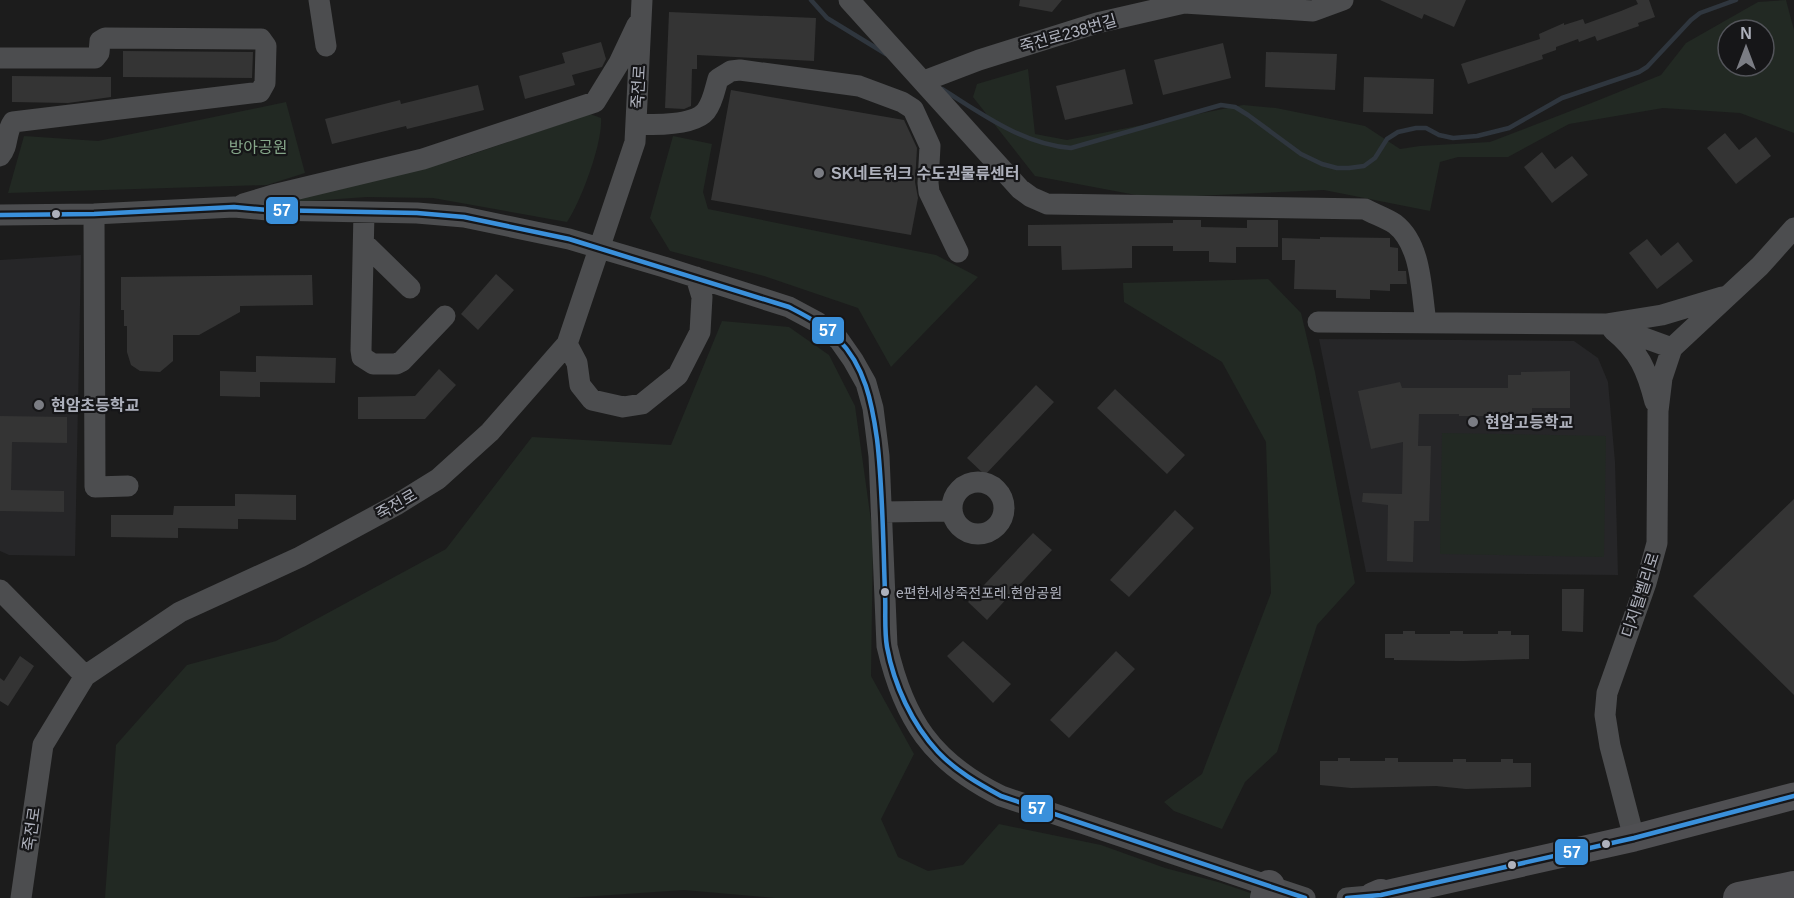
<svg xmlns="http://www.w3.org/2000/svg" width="1794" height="898" font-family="Helvetica,'Noto Sans KR',sans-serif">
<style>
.built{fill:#262628}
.green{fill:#222923;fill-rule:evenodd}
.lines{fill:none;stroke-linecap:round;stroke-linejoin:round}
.stream{stroke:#2f363e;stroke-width:4.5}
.building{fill:#343434}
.minor{stroke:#4c4d4f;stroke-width:21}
.major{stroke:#4f4f52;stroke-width:27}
.highway{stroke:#4f4f52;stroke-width:32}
.bus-1-casing{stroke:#161618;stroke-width:9}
.bus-1{stroke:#3a90db;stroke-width:4.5}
.poi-dot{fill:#7b7d84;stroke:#161618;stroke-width:2}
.bus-dot{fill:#aeb1bc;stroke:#161618;stroke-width:2}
.labels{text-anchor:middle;stroke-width:4.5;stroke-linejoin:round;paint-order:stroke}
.bus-label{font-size:14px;fill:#aeb1bc;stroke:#161618;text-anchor:start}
.street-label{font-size:16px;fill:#aeb1bc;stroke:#161618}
.park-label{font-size:16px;fill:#85a689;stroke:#161618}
.poi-label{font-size:16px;font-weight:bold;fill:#aeb1bc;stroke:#161618;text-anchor:start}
.line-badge{stroke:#161618;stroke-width:2}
.badge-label{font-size:16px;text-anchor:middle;font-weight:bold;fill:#fff}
</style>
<rect width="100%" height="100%" fill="#1c1c1c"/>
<path class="built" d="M81,255L75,556L9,555L0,551V260Z
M1319,339L1574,341L1598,358L1608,382L1615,462L1618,575L1366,572Z"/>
<path class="green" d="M1786,0L1794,30V133L1740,113L1663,108L1569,124L1508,157H1458L1440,162L1430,211L1324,190L1152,198L1035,176L973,97L977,84L1028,69L1035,134L1067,140L1243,105L1276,108L1365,126L1400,149L1420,146L1490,142L1594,102L1661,75L1686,43L1758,2ZM1728,30H1764V66H1728Z
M286,102L305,173L267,185L8,193L24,136L98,141Z
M590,114L601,118C603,142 581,202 567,222L433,198L366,197L296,202L294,199L365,180L455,160Z
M673,136L712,144L703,192L708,209L936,255L978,277L891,367L858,308L764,276L670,251L650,218Z
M1268,279L1301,313L1315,372L1355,583L1317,625L1277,752L1245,782L1222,829L1174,811L1164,802L1202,774L1271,593L1266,442L1222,362L1124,302L1123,283Z
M722,321L789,327L829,355L855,406L873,535L871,676L914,754L881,819L898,857L928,871L963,865L999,824L1101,845L1165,868L1218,882L1259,896V898H775L684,890L568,898H105L116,745L187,665L276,641L446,549L532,437L671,445Z
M1442,433L1606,436L1604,557L1440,554Z"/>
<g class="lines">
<path class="stream" d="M811,0L827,18L886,54
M942,89C982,114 1022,144 1071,148L1221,105L1235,107L1248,115L1301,154L1322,164L1337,168H1349L1364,166L1375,158L1387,139L1398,132L1416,128H1426L1439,135L1453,138L1477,136L1509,128L1562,98L1639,72L1647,67L1691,20L1700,13L1736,0"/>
</g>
<path class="building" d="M1020,0H1062L1052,12L1019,6Z
M1380,0H1466L1454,27L1424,14L1422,19Z
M1636,0H1649L1655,17L1638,23L1639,26L1597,41L1595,36L1579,42L1578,39L1556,47V50L1542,55L1543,59L1468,84L1461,64L1540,39L1539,34L1564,23V25L1583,19L1585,24L1621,11L1638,4Z
M669,12L816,18L814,61L697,55V69H692L691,106L684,109L665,108Z
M601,42L606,59L602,67L572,75L575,85L525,99L519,76L565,63L562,53Z
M1223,43L1231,78L1163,95L1154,60Z
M123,51L253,52L252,78L123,77Z
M1266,52L1337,54L1335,90L1265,87Z
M1125,69L1133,104L1065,120L1056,86Z
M12,76L111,77V97L68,103L12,102Z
M1364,77L1434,79L1433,114L1363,112Z
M478,85L484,110L407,129L406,126L332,144L325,119L400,100L401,104Z
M731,90L904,120L917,148L915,182L918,198L911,235L711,200Z
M1725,133L1739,150L1756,137L1771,156L1736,184L1707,148Z
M1542,152L1555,169L1572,156L1588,175L1552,203L1524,167Z
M1173,220H1201V227L1247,228V220H1278V247H1236V263L1209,262V251H1173V246H1132V268L1062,270L1061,246H1028V225L1173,223Z
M1320,237L1390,238V247L1398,248V271H1406L1407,284H1390V291L1370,290V299L1336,298V290L1294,289L1295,260H1282V238L1320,239Z
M1647,239L1661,256L1678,242L1693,261L1657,289L1629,253Z
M496,274L514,290L478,330L461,314Z
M312,275L313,305L240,306V312L199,335H173V361L160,372L140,371L131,365L127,352V326H124V310H121V277Z
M256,356L336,358L335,383L260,382V397L220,396V371L256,372Z
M439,369L456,385L425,419H358V397L415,396Z
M1570,371V408H1532V416H1459V414H1419L1418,446H1431L1429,521H1414L1413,562L1387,561L1388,505L1362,502L1363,493L1402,494L1403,442L1371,449L1358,391L1400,382L1402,388H1508V375H1521V372Z
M1036,385L1054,402L985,475L967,458Z
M1115,389L1185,455L1167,474L1097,408Z
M0,416L67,417V443L12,442L11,490L64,491V512L0,511Z
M235,494L296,495V520L238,519V529L178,528V538L111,537V515H173L174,506H235Z
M1794,499V695L1693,596Z
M1175,510L1194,528L1129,597L1110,580Z
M1033,533L1052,550L987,620L968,602Z
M1562,589H1584L1583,632L1562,631Z
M1403,631H1415V634H1450V631H1463V634H1498V631H1511V635H1529V659L1463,661L1394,660V658H1385V634H1403Z
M963,641L1011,684L993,703L947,656Z
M1116,651L1135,669L1069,738L1050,720Z
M20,656L34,666L8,706L0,701V678L4,681Z
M1338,758H1350V761H1385V758H1398V762H1453V759H1466V762H1501V759H1513V763H1531V787L1466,789L1436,786L1351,788L1320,785V761H1338Z"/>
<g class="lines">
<path class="minor" d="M319,0L326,46
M849,0L1020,189L1031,197L1047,204L1365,209C1374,214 1386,218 1395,224C1422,245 1421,291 1426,322
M0,58H95L99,53L100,41L105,38L261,39L266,46L265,83L260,92L13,122C5,133 9,146 0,156
M924,81L979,60L1097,23L1184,3L1313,11L1343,0
M636,124C654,125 694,126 706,111C713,102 715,89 718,79L731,71L740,70L859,86L902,102L913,109L930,146L928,183L929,192L958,252
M243,204L273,195L423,159L595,102L619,63L637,25
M364,212L361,350L362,357L373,364H396L402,361L445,316
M94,214L95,487L128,486
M0,215L94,214L234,207L268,210L417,213L464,217L569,239L664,267L789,307L817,322L839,340L853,360L866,383L873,408L879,456L887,646C904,720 932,762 1001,796L1305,898
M364,247H368L410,288
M1318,322L1606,324L1672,348
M1606,324L1662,315L1722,297
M1613,330C1639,351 1647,370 1655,402
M567,344L577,363L580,385L592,400L623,407L642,404L678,375L700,332L702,297L696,277
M952 508a26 26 0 1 1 52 0a26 26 0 1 1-52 0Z
M882,512L952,511
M0,590L85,676
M1634,838L1610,746L1605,715L1607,693L1646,583L1657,543L1658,411L1662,378L1672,348L1760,266L1794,228
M21,898L43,745L85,676L180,612L300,557L396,505L438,479L490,432L567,344L635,142L642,0
M1347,898L1381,895"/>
<path class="major" d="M1381,895L1634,838L1794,796"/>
<path class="highway" d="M1266,898L1269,886
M1374,898L1381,895L1382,898
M1739,898L1794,887"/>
<defs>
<path id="bus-1" d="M0,215L94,214L234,207L268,210L417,213L464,217L569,239L789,307C806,316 824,325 838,339C865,366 872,403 877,439C883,489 883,542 885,593C886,610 884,630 887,647C894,685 912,724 938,752C956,771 979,784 1001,796L1305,898
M1347,898L1381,895L1634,838L1794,796"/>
</defs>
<use href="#bus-1" class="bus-1-casing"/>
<use href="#bus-1" class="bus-1"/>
</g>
<g class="poi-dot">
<circle cx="819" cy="173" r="6"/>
<circle cx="39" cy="405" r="6"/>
<circle cx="1473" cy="422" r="6"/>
</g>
<g class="bus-dot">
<circle cx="56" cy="214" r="5"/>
<circle cx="885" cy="592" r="5"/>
<circle cx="1606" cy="844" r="5"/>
<circle cx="1512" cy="865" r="5"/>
</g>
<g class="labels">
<g class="bus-label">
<text x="896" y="598">e편한세상죽전포레.현암공원</text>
</g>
<g class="street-label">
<text transform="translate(1068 33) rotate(-16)" y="6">죽전로238번길</text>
<text transform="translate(638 87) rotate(-87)" y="6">죽전로</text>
<text transform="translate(396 504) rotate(-30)" y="6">죽전로</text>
<text transform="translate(1640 595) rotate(-72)" y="6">디지털벨리로</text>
<text transform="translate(31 829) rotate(-82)" y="6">죽전로</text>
</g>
<g class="park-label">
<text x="258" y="153">방아공원</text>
</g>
<g class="poi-label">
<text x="831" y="179">SK네트워크 수도권물류센터</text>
<text x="51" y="411">현암초등학교</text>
<text x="1485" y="428">현암고등학교</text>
</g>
</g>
<g class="line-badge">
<rect x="265" y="196" width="34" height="29" rx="6" fill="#3a90db"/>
<rect x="811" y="316" width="34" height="29" rx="6" fill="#3a90db"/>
<rect x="1020" y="794" width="34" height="29" rx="6" fill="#3a90db"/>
<rect x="1554" y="838" width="35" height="28" rx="6" fill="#3a90db"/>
</g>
<g class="badge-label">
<text x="282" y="216">57</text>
<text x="828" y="336">57</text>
<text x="1037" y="814">57</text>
<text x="1572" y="858">57</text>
</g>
<g transform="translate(1746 48)"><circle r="28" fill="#161618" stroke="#53545a" stroke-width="1.5"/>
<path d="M0-4.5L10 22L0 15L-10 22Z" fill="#7b7d84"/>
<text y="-9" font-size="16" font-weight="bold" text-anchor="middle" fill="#aeb1bc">N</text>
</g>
</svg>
